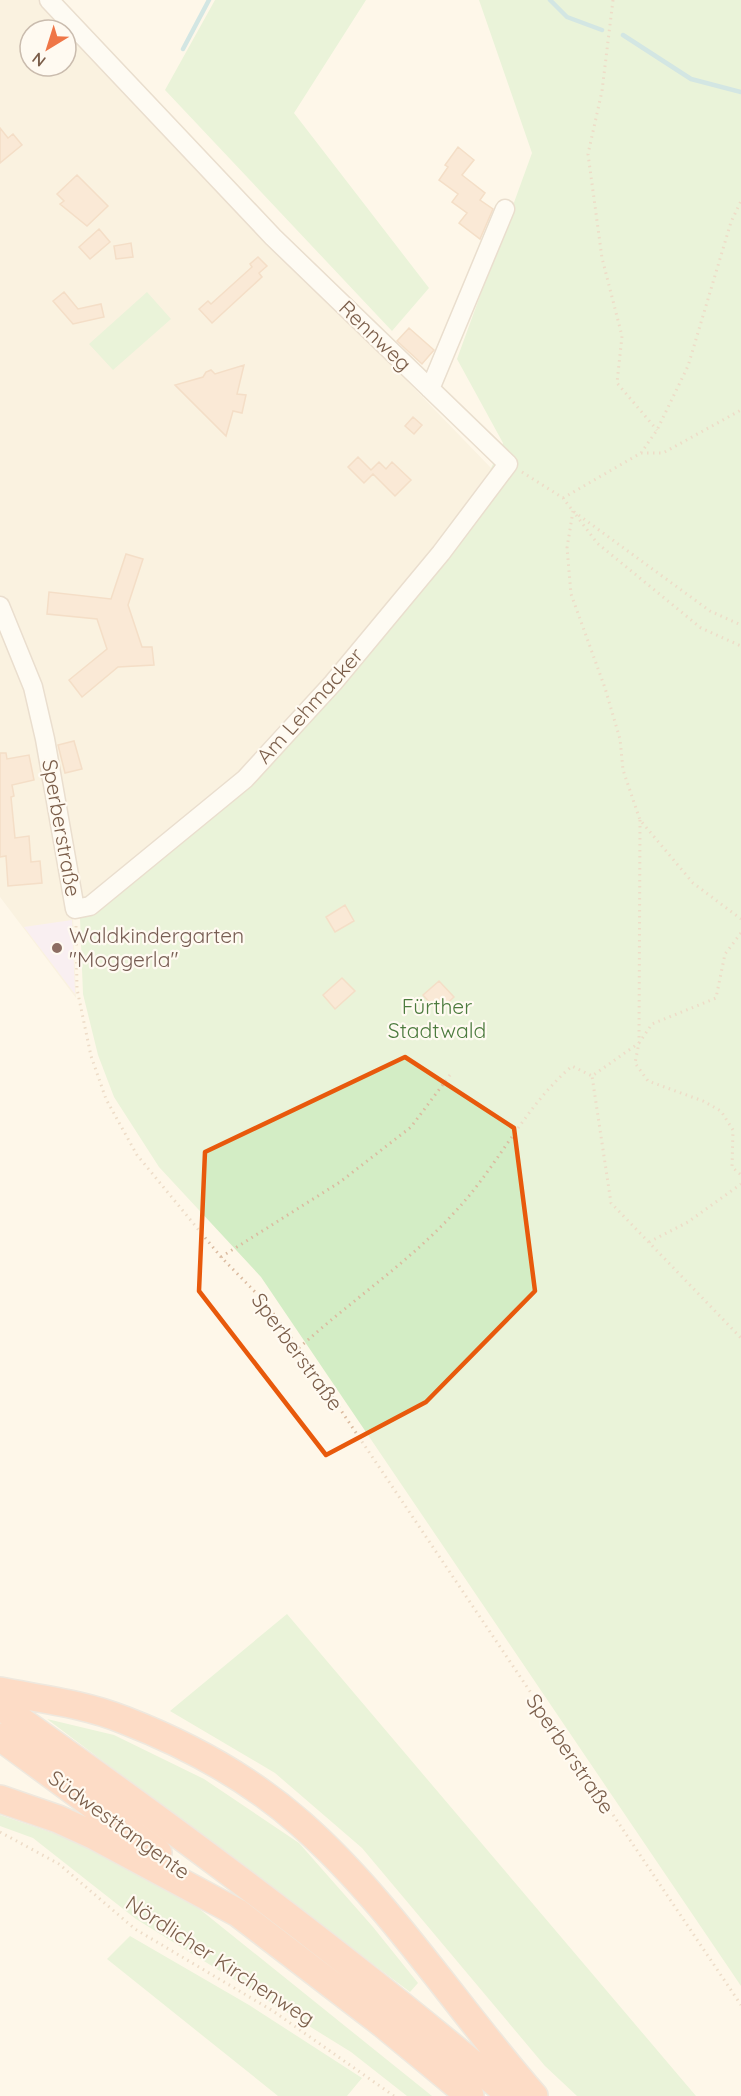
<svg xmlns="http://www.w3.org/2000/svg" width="741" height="2096" font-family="Quicksand,sans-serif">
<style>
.residential{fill:#f6ead6;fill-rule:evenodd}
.education{fill:#f4e5fb}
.green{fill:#d3edc5}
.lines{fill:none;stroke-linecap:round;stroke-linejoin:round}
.stream{stroke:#a0d0dc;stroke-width:4.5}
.building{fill:#f5d7be;stroke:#e9bf9d;stroke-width:1.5}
.minor-casing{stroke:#d2bfad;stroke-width:21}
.highway-casing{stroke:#ddd5d0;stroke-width:30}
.path{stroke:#dbbba0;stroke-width:3;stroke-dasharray:1.5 4.5;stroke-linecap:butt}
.minor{stroke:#fff;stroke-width:18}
.highway{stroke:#fcbb9c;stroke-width:27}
.marked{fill:none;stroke:#e8590c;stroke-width:4.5;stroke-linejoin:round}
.education-dot{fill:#8d6e63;stroke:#fffaf1;stroke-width:2}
.labels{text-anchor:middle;stroke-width:4.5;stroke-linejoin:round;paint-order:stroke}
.street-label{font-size:21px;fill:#7b5e4a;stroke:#fffaf1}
.education-label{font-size:21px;fill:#785e54;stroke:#fffaf1;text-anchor:start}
.park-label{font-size:21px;fill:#4c7b3e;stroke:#fffaf1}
</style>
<rect width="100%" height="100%" fill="#fef7e9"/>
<path class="residential" d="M0,0H39L492,469L435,549L325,679L226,791L73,915L76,998L0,897ZM30,30H66V66H30Z"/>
<path class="education" d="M72,920L74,969L75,994L24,927Z"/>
<path class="green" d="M215,0H366L294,113L429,288L392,331L165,90Z
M479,0H741V1986L261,1277L159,1167L114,1097L98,1055L83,994L80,918L266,764L449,557L503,443L457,359L532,153Z
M147,292L171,319L113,370L89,344Z
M287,1614L696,2096H577L545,2066L362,1848L275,1773L170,1711Z
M47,1719L114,1735L204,1779L299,1843L373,1927L418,1983L410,1992Z
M0,1815L89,1845L192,1903L432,2096H407L351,2052L136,1919L33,1838L0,1826Z
M130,1936L249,2005L362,2078L347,2096H278L107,1959Z"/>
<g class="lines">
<path class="stream" d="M550,0L567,17L602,30
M623,35L691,79L741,92
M183,49L209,0"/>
</g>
<path class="building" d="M0,128L8,138L13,134L22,145L0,163Z
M458,147L474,160L462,175L485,193L480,200L493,209L480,239L459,223L467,213L452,202L458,194L439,180L448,167L445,165Z
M77,175L108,206L87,226L60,204L64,201L57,194Z
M99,229L110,242L90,259L79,247Z
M131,243L133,257L116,259L114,246Z
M258,257L267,266L259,273L262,277L212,323L199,309L208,301L211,304L252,267L250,264Z
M64,292L78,309L101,304L104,317L73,324L53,301Z
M409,328L434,350L422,364L397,341Z
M244,365L237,394L246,395L242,413L233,411L226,436L175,385L203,377L206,372L211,370L215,374Z
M413,417L422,425L414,434L405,426Z
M358,457L371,470L379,462L386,469L392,462L411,480L395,496L373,474L364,483L348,467Z
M126,554L143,559L128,605L142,647H152L154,665L118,667L82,697L69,680L107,649L97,619L47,614L49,592L111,599Z
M74,741L82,769L65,773L58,745Z
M0,753H6L7,759L29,755L34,780L12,785L14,796L11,797L15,838L29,836L31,862L40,861L42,883L8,886L6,856L0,857Z
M345,905L354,921L335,932L326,917Z
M342,978L355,991L335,1009L323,995Z
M439,981L454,997L438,1012L423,995Z"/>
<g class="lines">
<defs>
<path id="minor" d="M430,389L505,209
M0,606L33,687L45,739L75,909L90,906L245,779L333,683L441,553L508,464L273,237L49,0"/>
<path id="highway" d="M0,1691C41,1699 85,1704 124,1720C186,1744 250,1779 300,1823C387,1899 457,2008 534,2096
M0,1706C175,1829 348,1957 511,2096
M0,1737L158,1853
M0,1799L58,1819L95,1836L238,1913L383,2024L470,2096"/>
</defs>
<use href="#minor" class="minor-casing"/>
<use href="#highway" class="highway-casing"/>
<path class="path" d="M613,0L602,91L588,154L602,258L622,336L617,383L657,430
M641,453H663L741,410
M522,472L563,498L573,511L710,611L741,625
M563,498L641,453L657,430L688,366L731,222L741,201
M573,511L567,548L571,594L605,688L620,739L623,770L640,820L693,883L741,919
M576,515L597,543L701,628L741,646
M640,820L639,1043L592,1076L611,1203L741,1338
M76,926L77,989L91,1056L106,1099L137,1155L221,1257L263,1300L299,1348L741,2005
M741,933L725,954L716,998L652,1024L639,1043L635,1063L648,1081L703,1101L721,1111L733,1130L732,1167L741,1175
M649,1242L688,1222L741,1184
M221,1257L340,1182L411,1127L450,1075
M299,1348C349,1302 407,1264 453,1214C497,1168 524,1107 572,1066L592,1076
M0,1832L59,1864L135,1929L273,2011L394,2096"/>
<use href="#minor" class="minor"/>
<use href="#highway" class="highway"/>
</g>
<path d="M0 0H741V2096H0ZM405,1057L514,1128L535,1291L426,1402L326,1455L199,1291L205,1152Z" fill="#fef7e9" fill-opacity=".55" fill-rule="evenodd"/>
<path class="marked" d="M405,1057L514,1128L535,1291L426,1402L326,1455L199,1291L205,1152Z"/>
<circle class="education-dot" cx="57" cy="948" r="6"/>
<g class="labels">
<g class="street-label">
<text transform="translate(375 336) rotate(44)" y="7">Rennweg</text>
<text transform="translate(310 706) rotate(-48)" y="7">Am Lehmacker</text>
<text transform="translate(61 828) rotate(80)" y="7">Sperberstraße</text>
<text transform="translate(297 1352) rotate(54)" y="7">Sperberstraße</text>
<text transform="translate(570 1754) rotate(56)" y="7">Sperberstraße</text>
<text transform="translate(119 1825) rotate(36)" y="7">Südwesttangente</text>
<text transform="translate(220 1961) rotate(33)" y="7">Nördlicher Kirchenweg</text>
</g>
<g class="education-label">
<text x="69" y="943">Waldkindergarten<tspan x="69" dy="24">"Moggerla"</tspan></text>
</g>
<g class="park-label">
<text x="437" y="1014">Fürther<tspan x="437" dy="24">Stadtwald</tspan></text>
</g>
</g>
<g transform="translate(48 48) rotate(218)"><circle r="28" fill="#fffaf1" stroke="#cabcae" stroke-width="1.5"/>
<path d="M0-4.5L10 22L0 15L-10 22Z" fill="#ef7647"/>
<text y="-9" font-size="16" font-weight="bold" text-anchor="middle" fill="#7b5e4a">N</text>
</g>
</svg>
